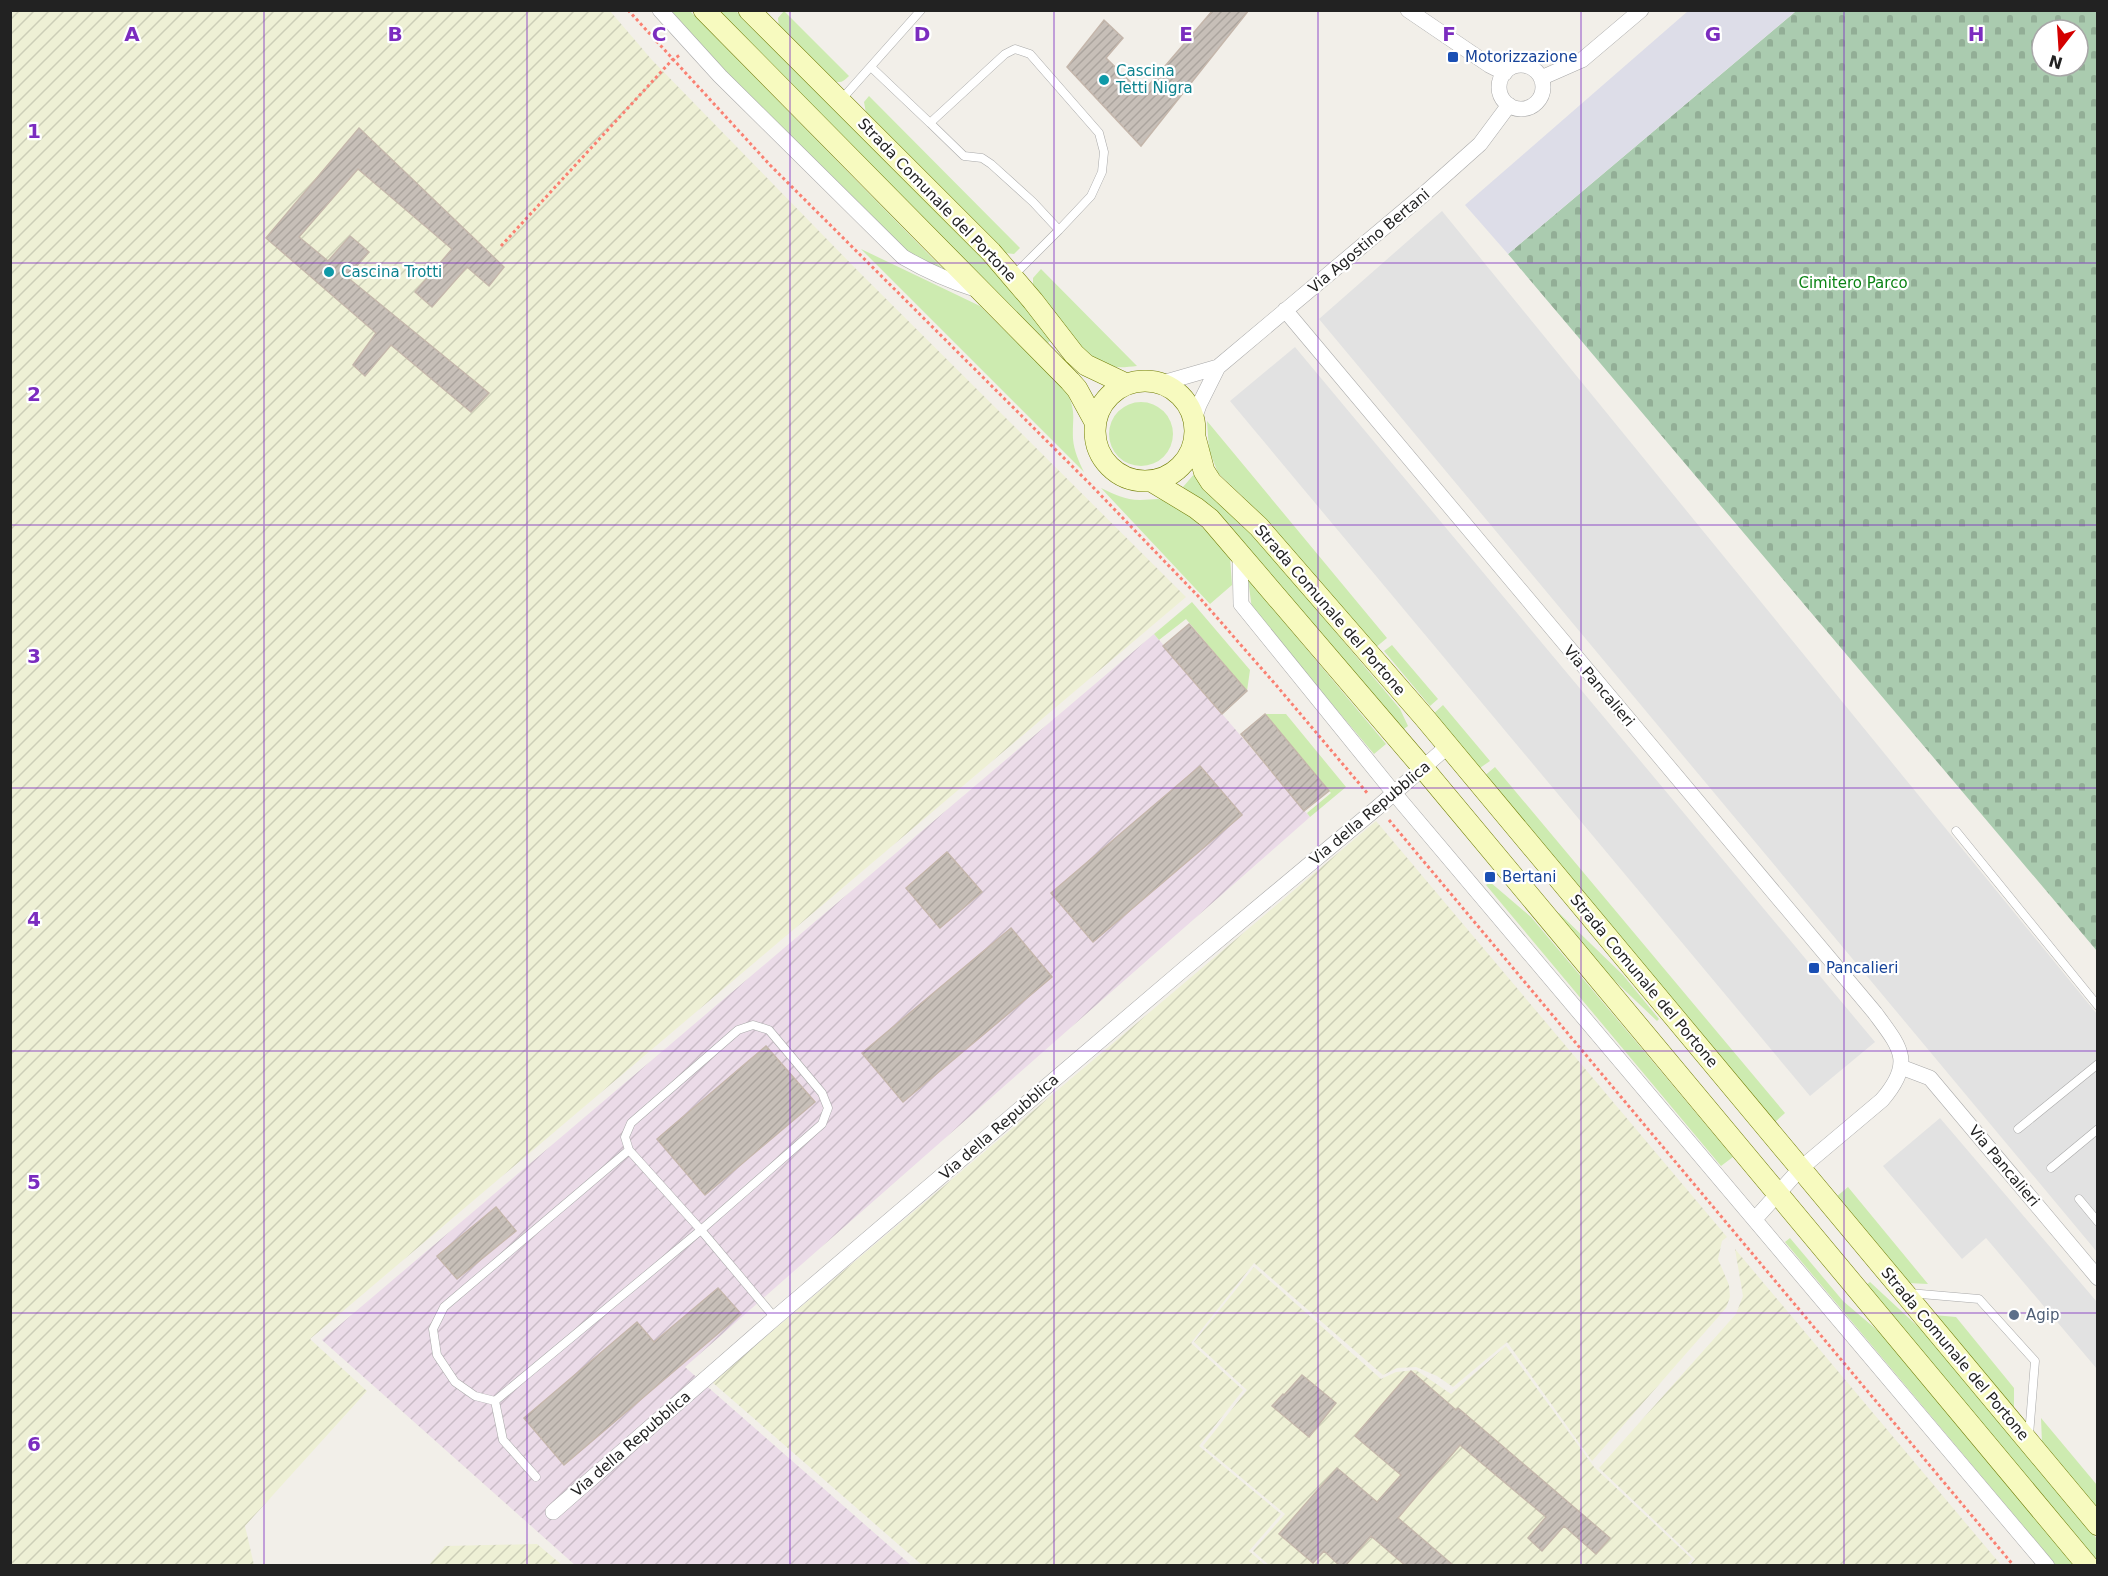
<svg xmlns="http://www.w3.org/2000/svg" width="2108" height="1576" font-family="'DejaVu Sans',sans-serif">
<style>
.industrial{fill:url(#industrial-furrows)}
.farmland{fill:url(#farmland-furrows)}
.grass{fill:#cdebb0}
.cemetery{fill:url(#cemetery-stones);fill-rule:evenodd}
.parking{fill:#e2e2e2}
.plaza{fill:#dddde8}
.building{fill:url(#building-hatch);stroke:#c4b6ab;stroke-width:1.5}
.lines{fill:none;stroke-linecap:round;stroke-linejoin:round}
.lane-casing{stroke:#a9a9a9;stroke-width:9}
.street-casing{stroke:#a9a9a9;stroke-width:16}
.secondary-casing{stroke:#707d05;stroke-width:22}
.path{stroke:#fa8072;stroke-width:3;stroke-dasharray:3 3;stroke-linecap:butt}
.lane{stroke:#fff;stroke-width:8}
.street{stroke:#fff;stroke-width:15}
.secondary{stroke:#f7fabf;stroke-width:21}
.grid{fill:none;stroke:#7b2cbf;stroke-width:1.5;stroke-opacity:0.55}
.transit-dot{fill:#1a4fb4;stroke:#fff;stroke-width:2}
.culture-dot{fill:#0f9aa8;stroke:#fff;stroke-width:2}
.service-dot{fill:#5c6f8a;stroke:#fff;stroke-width:2}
.labels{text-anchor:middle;stroke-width:4.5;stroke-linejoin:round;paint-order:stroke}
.transit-label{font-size:15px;fill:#164399;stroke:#fff;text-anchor:start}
.culture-label{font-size:15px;fill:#0d838f;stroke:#fff;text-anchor:start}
.street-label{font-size:15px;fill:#222;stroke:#fff}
.park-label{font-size:15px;fill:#0c8416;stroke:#fff}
.service-label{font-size:15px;fill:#4e5e75;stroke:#fff;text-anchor:start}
.grid-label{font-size:20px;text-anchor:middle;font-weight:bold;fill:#7b2cbf;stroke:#fff;stroke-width:4.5;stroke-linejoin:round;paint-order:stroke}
</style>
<defs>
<pattern id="industrial-furrows" width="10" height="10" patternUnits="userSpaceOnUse" patternTransform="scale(1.5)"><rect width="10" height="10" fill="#ebdbe8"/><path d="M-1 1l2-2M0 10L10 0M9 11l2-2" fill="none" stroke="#c9bcc7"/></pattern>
<pattern id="farmland-furrows" width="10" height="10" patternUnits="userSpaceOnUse" patternTransform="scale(1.5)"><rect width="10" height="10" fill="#eef0d5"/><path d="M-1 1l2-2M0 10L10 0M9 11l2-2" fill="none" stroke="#ccceb7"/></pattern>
<pattern id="cemetery-stones" width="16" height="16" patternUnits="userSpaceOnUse" patternTransform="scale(1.5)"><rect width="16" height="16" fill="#aacbaf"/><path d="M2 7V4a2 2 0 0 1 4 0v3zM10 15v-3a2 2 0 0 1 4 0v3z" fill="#92ae96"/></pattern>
<pattern id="building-hatch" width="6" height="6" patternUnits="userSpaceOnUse" patternTransform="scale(1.5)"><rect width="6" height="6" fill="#c7bfb8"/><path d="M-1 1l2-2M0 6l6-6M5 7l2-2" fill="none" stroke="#aba49e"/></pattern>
</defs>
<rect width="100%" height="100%" fill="#f2efe9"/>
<path class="industrial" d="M1154,634L1310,817L685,1367L911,1565H575L322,1340Z"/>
<path class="farmland" d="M11,11H610L652,60L857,270L1186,597L310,1339L367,1391L245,1526L254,1565L11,1566Z
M1376,821L1727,1237L1722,1241L1718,1259L1729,1285L1730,1297L1726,1308L1592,1461L1507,1342L1453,1387L1437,1376L1416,1367L1397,1368L1383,1375L1254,1263L1191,1343L1243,1390L1199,1446L1281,1514L1249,1551L1265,1565H922L712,1382Z
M1735,1249L2001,1565H1690L1695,1559L1599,1468L1736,1314L1743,1296Z
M1254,1267L1381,1379L1396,1372L1416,1370L1451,1394L1506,1346L1594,1467L1692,1559L1686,1566H1315L1313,1564L1312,1566L1269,1565L1253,1551L1285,1514L1203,1446L1247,1390L1194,1342Z
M537,1544L562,1565H429L445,1546Z"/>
<path class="grass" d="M669,11H690L944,270L908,254L717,63Z
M716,11H736L1001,277L1051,340L1048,343Z
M784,11L849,76C843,82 840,84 832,80L779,29L778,18Z
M869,96L1020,248L1014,254L1005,253L866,113L864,102Z
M861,249L980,306L1066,391C1077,412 1072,417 1073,439C1074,451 1079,462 1084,472Z
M1041,269L1137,366C1126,367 1115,369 1105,364C1079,353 1051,308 1033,285V278Z
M1109 434a32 32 0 1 1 64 0a32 32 0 1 1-64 0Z
M1207,421L1387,638L1375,648L1268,521L1218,473L1209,450Z
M1195,473L1206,492L1253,533L1400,709L1408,726L1401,731L1213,508L1183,487Z
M1101,488C1114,494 1125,500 1140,500C1146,500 1153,499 1158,499C1183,503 1214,539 1230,557L1232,585L1210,604Z
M1248,579L1386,744L1374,754L1252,609Z
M1192,602L1250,670L1247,691L1186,619L1159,640L1154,634Z
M1392,645L1438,699L1430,706L1384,651Z
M1443,705L1490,761L1477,770L1431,716Z
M1265,714H1286L1346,787L1310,817L1307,813L1331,793Z
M1495,767L1785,1113L1774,1123L1483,777Z
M1490,882L1531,917L1733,1157L1721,1166L1486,885Z
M1559,913L1623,975L1659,1019L1657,1021L1596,963L1556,916Z
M1848,1187L1928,1284L1908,1283L1836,1197Z
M1790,1238L1843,1301L1884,1336L2075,1565H2056L1785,1242Z
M1870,1282L1926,1334L2097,1539V1561L1866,1285Z
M1934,1315L1956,1317L2014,1388V1410Z
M2041,1418L2097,1485V1509L2042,1443Z"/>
<path class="cemetery" d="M1796,11H2097V951L1508,254ZM2042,30H2078V66H2042Z"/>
<path class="parking" d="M1442,211L2097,1014V1252L1319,319Z
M1295,347L1875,1042L1810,1096L1230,401Z
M1940,1118L2097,1302V1369L1986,1238L1962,1259L1883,1166Z"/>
<path class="plaza" d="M1688,11H1796L1508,254L1465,205Z"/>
<path class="building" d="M1213,10H1249L1141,146L1067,67L1104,20L1123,38L1106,58L1142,93Z
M359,128L504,267L489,286L467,267L432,307L415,292L452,249L358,169L299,237L328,261L350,236L369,252L347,277L489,393L471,412L391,345L365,376L353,365L376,333L266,238Z
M1189,624L1247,691L1222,714L1163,646Z
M1265,714L1329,791L1304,811L1241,734Z
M1200,766L1242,815L1093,942L1051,893Z
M947,852L982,892L940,928L906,888Z
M1011,928L1052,977L903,1102L862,1053Z
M766,1046L815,1102L705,1195L657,1139Z
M496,1207L516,1231L457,1279L437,1256Z
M718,1288L741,1314L564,1465L524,1418L637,1322L654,1342Z
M1411,1371L1456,1410L1458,1408L1610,1538L1596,1554L1564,1526L1542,1551L1528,1538L1546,1517L1460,1445L1398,1518L1454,1566H1406L1371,1536L1345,1566H1340L1324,1551L1313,1563L1279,1534L1337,1468L1377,1502L1401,1475L1355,1436Z
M1302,1375L1336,1403L1309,1437L1272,1406L1283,1394L1284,1395Z"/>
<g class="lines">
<defs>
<path id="lane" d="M871,67L930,123L1005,54L1015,49L1030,54L1099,133L1104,152L1102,172L1091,196L1059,230L1014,275
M841,100L921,10
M930,123L964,156L982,158L991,164L1033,202L1059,230
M1956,831L2098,1006
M2018,1129L2098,1064
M629,1150L625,1137L631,1123L738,1030L753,1025L769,1030L822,1093L828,1108L822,1124L701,1230L495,1401L475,1396L455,1382L437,1355L433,1329L444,1307L629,1150L701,1230L775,1318
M2051,1168L2098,1129
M2079,1199L2098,1222
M1909,1293L1979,1299L2035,1361L2029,1435
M495,1401L503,1440L536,1477"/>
<path id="street" d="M660,10L720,76L903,257C927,271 952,282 978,290
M1408,10L1489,65L1505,73
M1499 87a22 22 0 1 1 44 0a22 22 0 1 1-44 0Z
M1541,78L1582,60L1641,10
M1285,310L1875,1013C1900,1047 1915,1062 1882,1100L1800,1169L1755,1219
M1159,384L1218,367
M1194,419L1199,405L1218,367L1424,194L1480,144L1509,105
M1240,555L1241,604L1394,793L2047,1566
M1901,1067L1930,1078L2098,1278
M553,1512L775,1318L1184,969L1378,807L1448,746"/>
<path id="secondary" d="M704,10L1070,381L1077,389L1095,422
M749,10L991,252L1033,301L1074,354L1086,365L1126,384
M1095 431a50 50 0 1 1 100 0a50 50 0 1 1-100 0Z
M1195,437L1204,471L1211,482L1259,527L1424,717L2098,1525
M1153,482L1196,508L1210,519L1423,768L2088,1566"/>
</defs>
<use href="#lane" class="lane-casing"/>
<use href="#street" class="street-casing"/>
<use href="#secondary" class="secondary-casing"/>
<path class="path" d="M628,10L770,165L1090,484L1198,596L1276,685L1368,794
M501,246L672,60L680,55
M1389,820L2014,1566"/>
<use href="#lane" class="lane"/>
<use href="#street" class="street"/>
<use href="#secondary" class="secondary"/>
</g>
<path class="grid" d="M264,10V1566M527,10V1566M790,10V1566M1054,10V1566M1318,10V1566M1581,10V1566M1844,10V1566M10,263H2098M10,525H2098M10,788H2098M10,1051H2098M10,1313H2098"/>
<g class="transit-dot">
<rect x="1447" y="51" width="12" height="12" rx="3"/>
<rect x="1484" y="871" width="12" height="12" rx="3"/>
<rect x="1808" y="962" width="12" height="12" rx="3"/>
</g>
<g class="culture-dot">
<circle cx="1104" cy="80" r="6"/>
<circle cx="329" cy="272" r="6"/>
</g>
<circle class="service-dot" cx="2014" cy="1315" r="6"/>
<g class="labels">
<g class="transit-label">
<text x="1465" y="62">Motorizzazione</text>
<text x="1502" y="882">Bertani</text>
<text x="1826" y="973">Pancalieri</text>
</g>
<g class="culture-label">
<text x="1116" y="76">Cascina<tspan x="1116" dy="17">Tetti Nigra</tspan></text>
<text x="341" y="277">Cascina Trotti</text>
</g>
<g class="street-label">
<text transform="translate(937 200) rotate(46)" y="5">Strada Comunale del Portone</text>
<text transform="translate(1369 241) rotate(-40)" y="5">Via Agostino Bertani</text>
<text transform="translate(1330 610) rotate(49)" y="5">Strada Comunale del Portone</text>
<text transform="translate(1599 686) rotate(50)" y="5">Via Pancalieri</text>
<text transform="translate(1370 813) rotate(-40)" y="5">Via della Repubblica</text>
<text transform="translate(1644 981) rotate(50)" y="5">Strada Comunale del Portone</text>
<text transform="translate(999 1127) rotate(-41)" y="5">Via della Repubblica</text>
<text transform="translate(2004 1166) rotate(50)" y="5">Via Pancalieri</text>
<text transform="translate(1955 1354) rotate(50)" y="5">Strada Comunale del Portone</text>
<text transform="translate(631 1444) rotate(-41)" y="5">Via della Repubblica</text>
</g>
<g class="park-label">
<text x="1853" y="288">Cimitero Parco</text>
</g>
<g class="service-label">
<text x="2026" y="1320">Agip</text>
</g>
</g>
<g class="grid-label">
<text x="132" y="41">A</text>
<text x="395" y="41">B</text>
<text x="659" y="41">C</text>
<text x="922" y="41">D</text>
<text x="1186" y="41">E</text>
<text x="1449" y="41">F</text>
<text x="1713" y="41">G</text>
<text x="1976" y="41">H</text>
<text x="34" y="138">1</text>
<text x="34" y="401">2</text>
<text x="34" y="663">3</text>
<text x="34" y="926">4</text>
<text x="34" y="1189">5</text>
<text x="34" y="1451">6</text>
</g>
<rect width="2108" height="1576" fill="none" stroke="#222222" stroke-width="24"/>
<g transform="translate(2060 48) rotate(197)"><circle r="28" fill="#ffffff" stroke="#a7a7a7" stroke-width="1.5"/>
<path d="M0-4.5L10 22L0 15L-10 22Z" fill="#d40000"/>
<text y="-9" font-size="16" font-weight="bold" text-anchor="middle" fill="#222222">N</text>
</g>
</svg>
